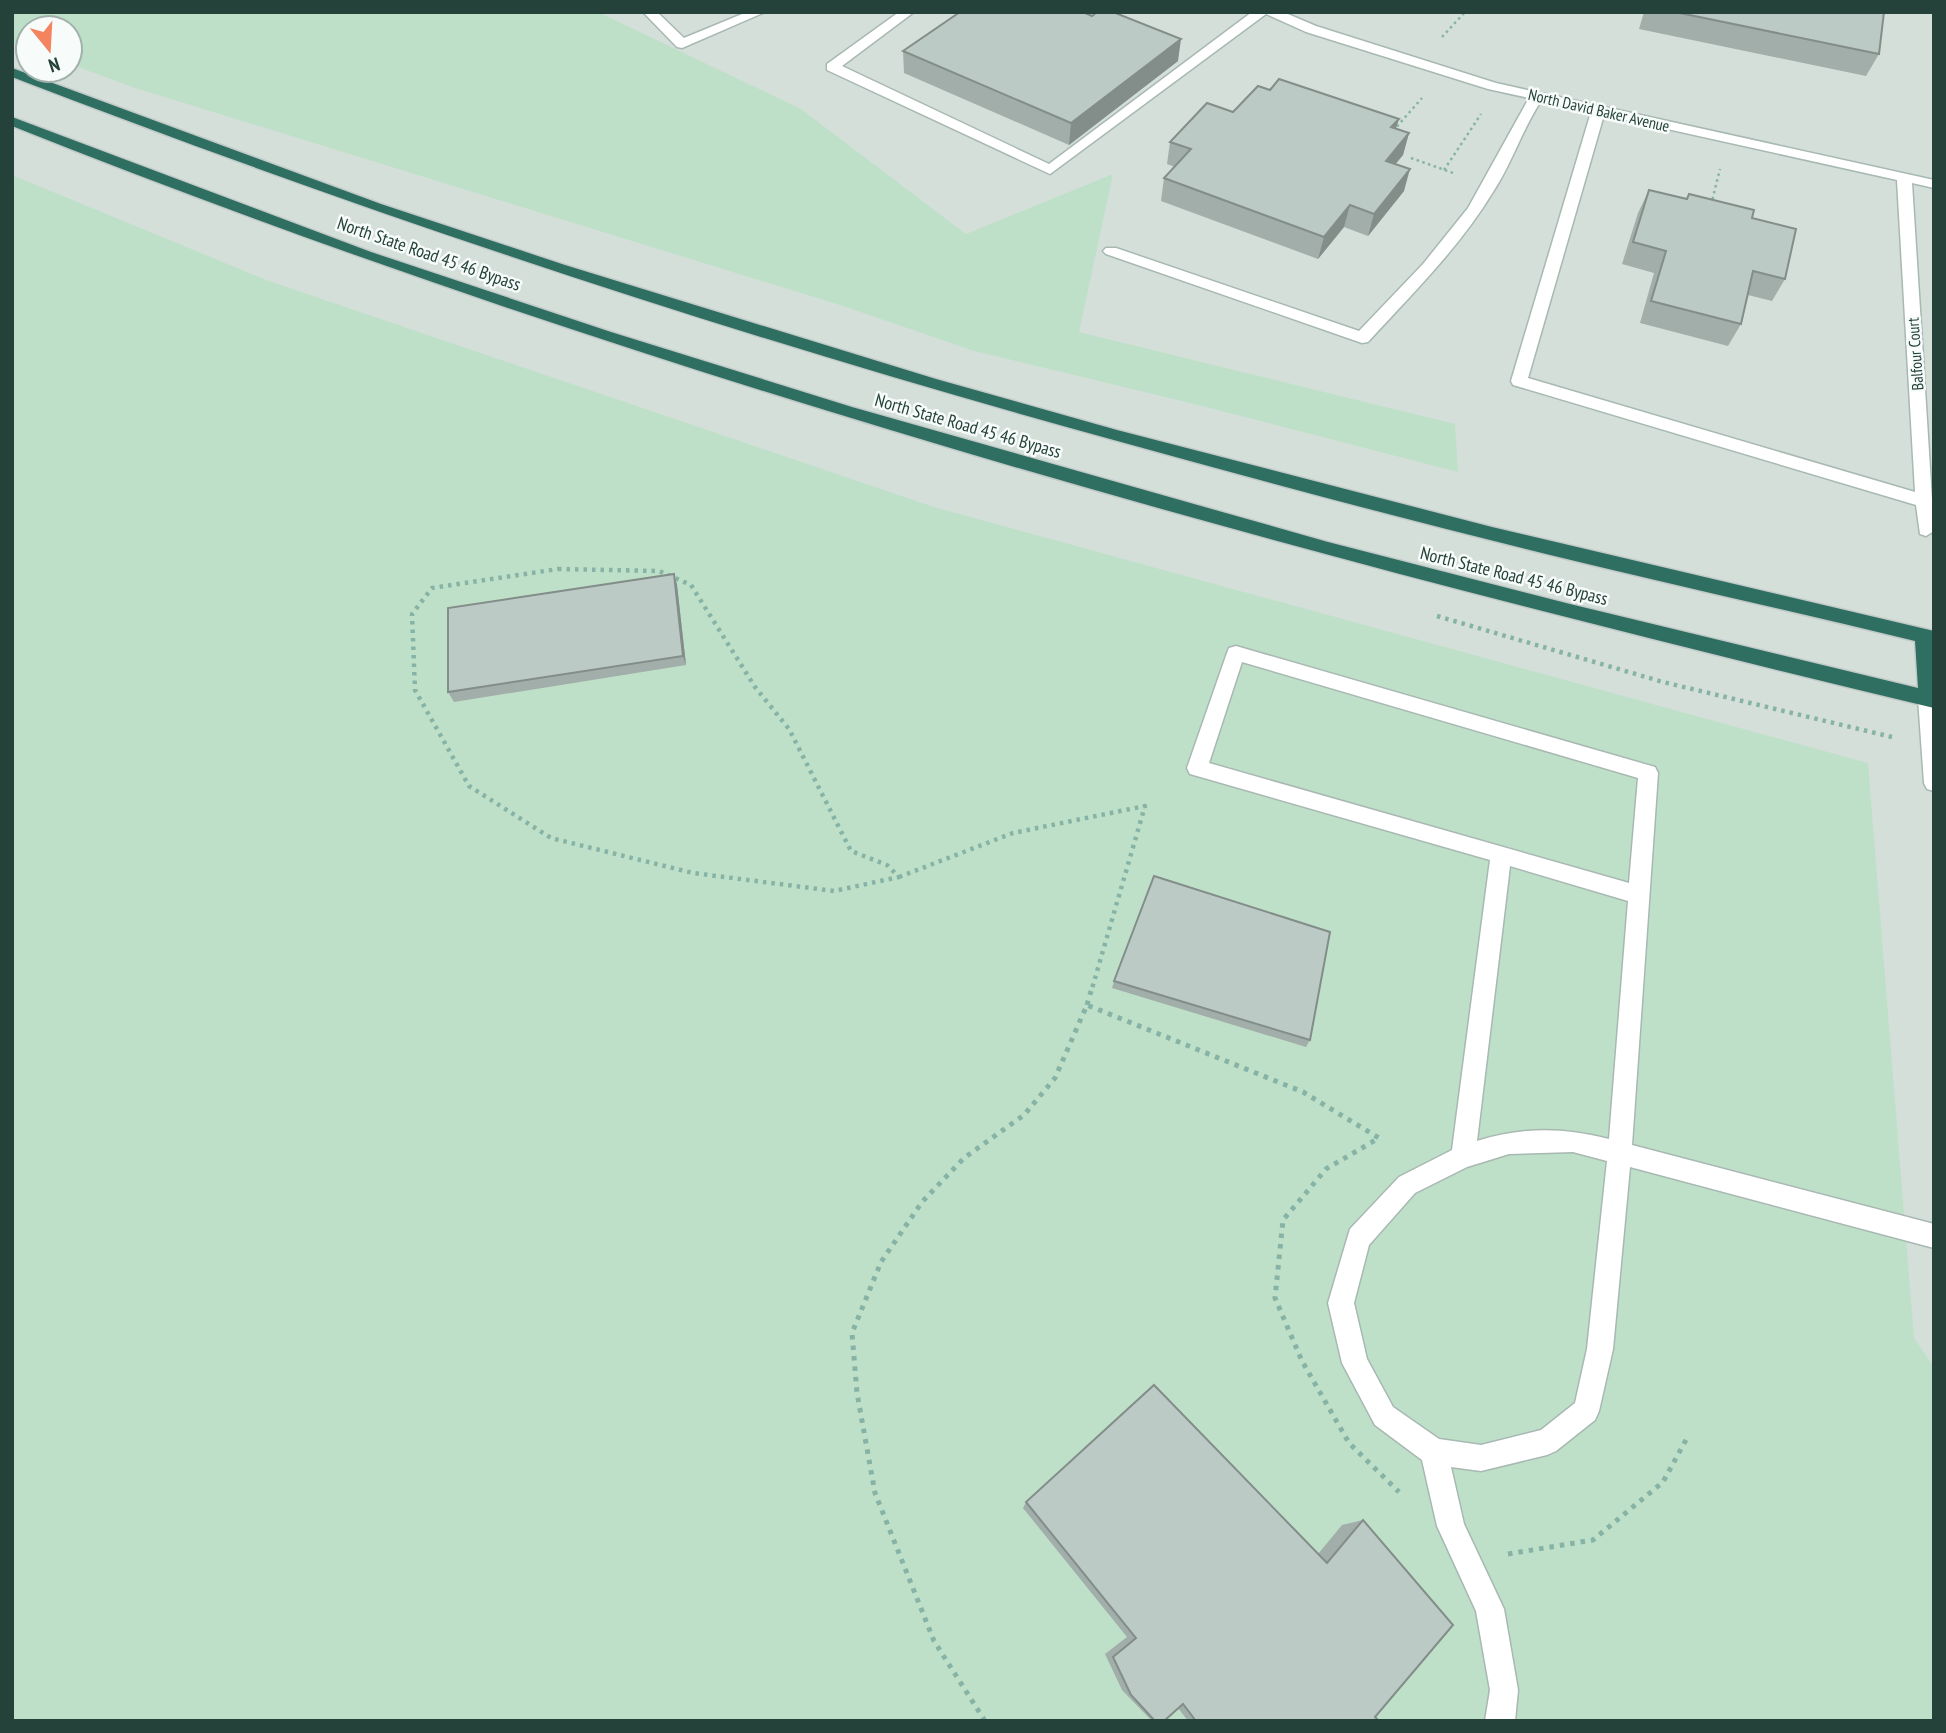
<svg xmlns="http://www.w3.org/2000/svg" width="1946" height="1733" font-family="'PT Sans Narrow',sans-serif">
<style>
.built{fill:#d4dfda;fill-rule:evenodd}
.green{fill:#bfe0c8}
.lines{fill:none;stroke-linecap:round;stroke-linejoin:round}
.minor-casing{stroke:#a8b8b2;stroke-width:3}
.highway-casing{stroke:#c2cac8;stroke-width:3}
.path-far2{stroke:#86b3a5;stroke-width:2.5;stroke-dasharray:2.5 3.5;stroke-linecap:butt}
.path-far1{stroke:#86b3a5;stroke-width:4.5;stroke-dasharray:3.5 5;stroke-linecap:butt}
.path{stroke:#86b3a5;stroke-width:5;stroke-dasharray:4.5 6;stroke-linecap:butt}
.minor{fill:#fff;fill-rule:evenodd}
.highway{fill:#2f6f62;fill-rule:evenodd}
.wall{fill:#a1aea9}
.shaded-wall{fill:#838d89}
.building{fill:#bbcac4;stroke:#838d89;stroke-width:2}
.labels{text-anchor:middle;stroke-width:5;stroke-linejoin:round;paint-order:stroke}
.far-street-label{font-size:16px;fill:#24423a;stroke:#f7fbf9}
.street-label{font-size:18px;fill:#24423a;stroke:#f7fbf9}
</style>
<rect width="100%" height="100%" fill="#e6efeb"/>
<path class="built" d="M12,12H1934V1721H12ZM28,28H70V70H28Z"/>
<path class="green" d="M12,12H598L801,109L966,234L1113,174L1079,332L1455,424L1458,472L1194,404L974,351L843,306L132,87L70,64V28H28V49L12,43Z
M12,175L269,281L934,507L1868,763L1914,1338L1934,1367V1721H12Z"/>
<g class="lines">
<defs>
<path id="minor" d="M643,12H657L684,38L747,12H765L682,48L677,47Z
M899,12H914L842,66L1049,164L1252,12H1283L1316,26L1496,83L1934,180V188L1912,183L1934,531L1926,536L1920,534L1916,505L1513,385L1511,381L1591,112L1541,101C1522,130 1512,163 1493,192C1459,248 1412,294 1368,342L1362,343L1106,254L1103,251L1106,248H1116L1359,331L1423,264L1468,208L1529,98L1488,89L1306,32L1266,14L1050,174L827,70V64ZM1604,115L1897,180L1915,492L1528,378Z
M1236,646L1655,767L1658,773L1632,1145L1934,1224V1248L1630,1167L1613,1349L1599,1411L1595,1420L1556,1451L1547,1455L1481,1471L1451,1467L1464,1524L1504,1609L1518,1690L1515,1721H1485L1490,1690L1476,1611L1437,1526L1422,1460L1375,1425L1342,1363L1328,1303L1350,1229L1399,1177L1452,1150L1490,860L1190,774L1187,768L1227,653L1229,648ZM1242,662L1638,778L1629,883L1209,763ZM1510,866L1628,901L1609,1139C1562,1127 1523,1127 1477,1141ZM1573,1152L1607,1161L1587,1349L1575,1403L1541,1430L1481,1445L1439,1439L1393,1407L1367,1359L1354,1303L1369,1245L1415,1193L1467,1167L1509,1154Z
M1928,690L1934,692V791L1927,789L1924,783L1918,698L1921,693Z"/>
<path id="highway" d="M12,68L381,204L565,265L936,379L1117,430L1492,527L1934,631V708C1282,552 635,374 12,126V117L371,252L611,332L852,407L1328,542L1570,604L1918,688L1915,641C1792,611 1668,584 1546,554C1403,519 1262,481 1121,442C745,339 376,217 12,77Z"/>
</defs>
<use href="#minor" class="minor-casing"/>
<use href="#highway" class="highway-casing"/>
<path class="path-far2" d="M1442,37L1465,12
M1393,131L1422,98
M1411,158L1456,174
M1444,170L1481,114
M1711,205L1720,169"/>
<path class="path-far1" d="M558,569L659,571L691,585L755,687L789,729L851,851L887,865L899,877L834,891L693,873L551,838L469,786L415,690L412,614L432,588Z
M1437,616L1663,682L1892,737
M899,877L1013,833L1145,806L1091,992"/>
<path class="path" d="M1087,1005L1091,991
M1508,1554L1593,1540L1663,1482L1687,1438
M985,1721L934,1641L875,1493L857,1393L852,1333L881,1262L922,1202L964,1158L1024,1115L1055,1078L1087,1005L1303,1092L1379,1138L1326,1169L1283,1220L1275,1298L1302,1361L1349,1443L1399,1492"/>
<use href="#minor" class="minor"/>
<use href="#highway" class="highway"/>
</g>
<path class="wall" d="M1644,12H1884L1879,54L1866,76L1639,29Z
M903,51L1178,61L1069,145L904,73Z
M1233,112L1396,129L1409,133L1403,155L1395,164L1404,191L1368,236L1344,227L1318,259L1161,201L1164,178L1175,167L1167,164L1170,142Z
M1649,190L1686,199L1689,194L1752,218L1785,279L1772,301L1748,295L1741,324L1728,346L1640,323L1654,273L1622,264L1638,213Z
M674,574L677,585L686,665L454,702L448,692Z
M1114,981L1310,1040L1306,1047L1112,988Z
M1026,1502L1318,1554L1342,1525L1363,1520L1375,1717L1379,1721H1188L1178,1708L1164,1721H1153L1149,1718L1122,1690L1105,1654L1127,1637L1023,1508Z"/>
<path class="shaded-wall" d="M1181,39L1178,61L1069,145L1071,123Z
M1399,119L1392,141L1391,127Z
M1409,133L1403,155L1380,183L1386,161Z
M1410,169L1404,191L1368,236L1374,214Z
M1350,205L1344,227L1318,259L1324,237Z
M674,574L677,585L686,665L683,656Z"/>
<path class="building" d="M960,12H1083L1092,16L1097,12H1113L1181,39L1071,123L903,51Z
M1675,12H1884L1879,54Z
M1279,79L1399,119L1391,127L1409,133L1386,161L1410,169L1374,214L1350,205L1324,237L1164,178L1191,149L1170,142L1207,103L1233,112L1258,86L1270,90Z
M1649,190L1687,199L1689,194L1754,210L1752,218L1796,229L1785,279L1753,271L1741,324L1651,301L1666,251L1633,242Z
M674,574L683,656L448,692V608Z
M1154,876L1330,932L1310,1040L1114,981Z
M1154,1385L1327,1563L1363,1520L1453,1625L1375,1717L1379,1721H1196L1183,1704L1164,1721H1155L1131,1695L1113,1657L1136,1638L1026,1502Z"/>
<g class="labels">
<g class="far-street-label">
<text transform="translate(1599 110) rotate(13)" y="6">North David Baker Avenue</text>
<text transform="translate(1915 354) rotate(-94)" y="6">Balfour Court</text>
</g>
<g class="street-label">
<text transform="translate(429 254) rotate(19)" y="6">North State Road 45 46 Bypass</text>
<text transform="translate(968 426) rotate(16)" y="6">North State Road 45 46 Bypass</text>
<text transform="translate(1514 576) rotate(14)" y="6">North State Road 45 46 Bypass</text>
</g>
</g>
<rect width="1946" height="1733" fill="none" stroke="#24423a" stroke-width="28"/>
<g transform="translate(49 49) rotate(162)"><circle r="33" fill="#f7fbf9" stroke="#a3b1ad" stroke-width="2"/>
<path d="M0-5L12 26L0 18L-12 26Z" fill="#f4845f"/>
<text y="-10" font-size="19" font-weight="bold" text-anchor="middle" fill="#24423a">N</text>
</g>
</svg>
